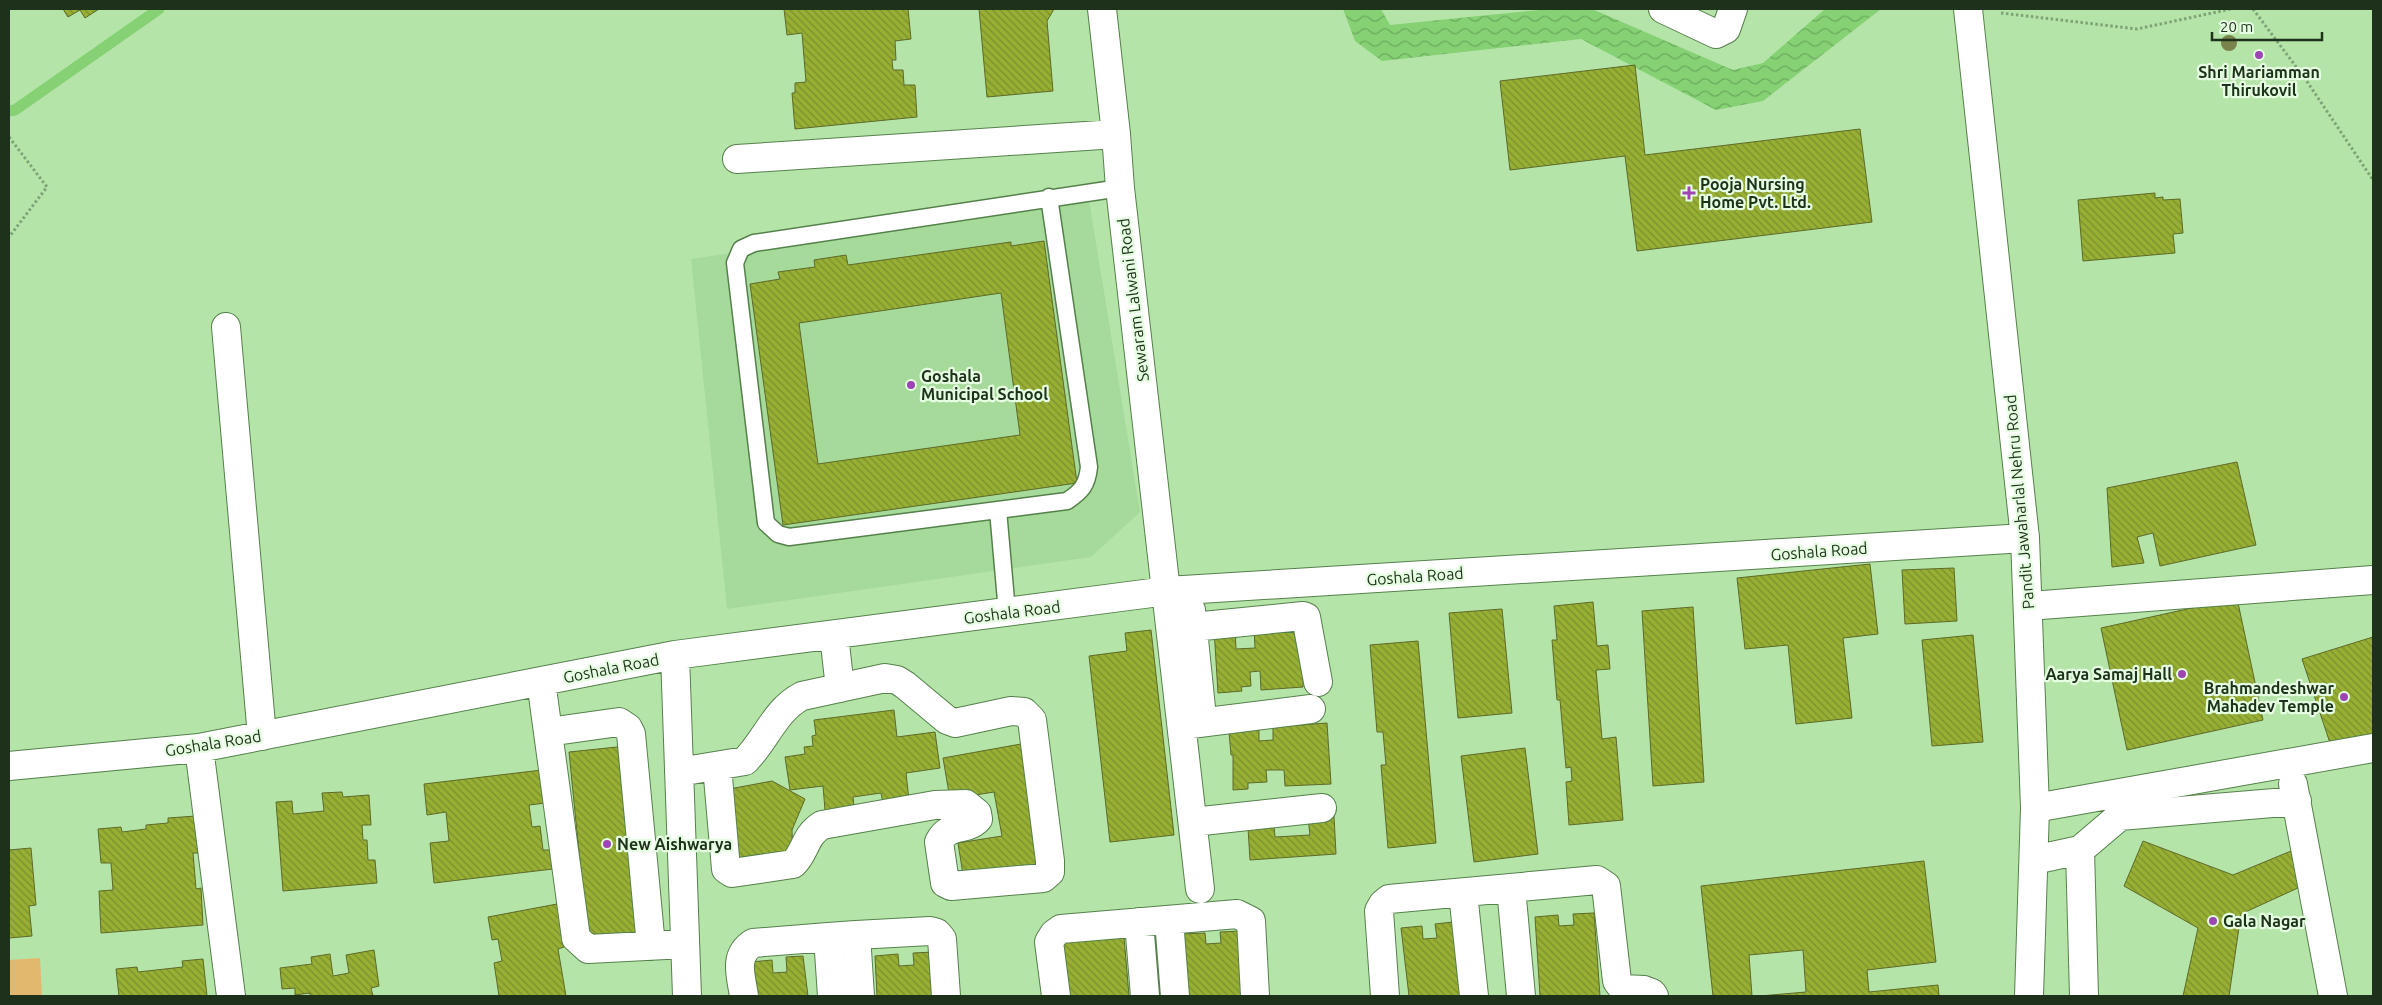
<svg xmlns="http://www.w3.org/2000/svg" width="2382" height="1005" font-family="Ubuntu,sans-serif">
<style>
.built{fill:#a6da9a}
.green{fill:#e2b86f}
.water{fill:url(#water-waves)}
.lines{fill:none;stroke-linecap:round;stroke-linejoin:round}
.stream{stroke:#85d173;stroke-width:11}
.building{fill:url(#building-back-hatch);stroke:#5d6a28;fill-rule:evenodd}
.lane-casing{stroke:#55804b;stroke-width:19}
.street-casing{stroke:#55804b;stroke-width:30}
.secondary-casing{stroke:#55804b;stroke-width:30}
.path{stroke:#7ea375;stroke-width:3;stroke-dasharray:2.5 2.5;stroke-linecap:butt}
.lane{stroke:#fff;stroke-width:16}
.street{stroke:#fff;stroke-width:28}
.secondary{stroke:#fff;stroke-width:28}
.tree{fill:#7b834c}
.poi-dot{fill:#9d45b2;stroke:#e5fde0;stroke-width:2}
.labels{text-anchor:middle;stroke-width:4.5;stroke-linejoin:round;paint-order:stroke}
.poi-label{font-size:16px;font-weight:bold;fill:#1e311a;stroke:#e5fde0;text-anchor:start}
.street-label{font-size:16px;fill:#1e311a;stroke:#e5fde0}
</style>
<defs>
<pattern id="water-waves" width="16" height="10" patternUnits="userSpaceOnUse" patternTransform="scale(1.25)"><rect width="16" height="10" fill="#85d173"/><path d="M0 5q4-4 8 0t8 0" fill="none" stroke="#6caa5e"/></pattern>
<pattern id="building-back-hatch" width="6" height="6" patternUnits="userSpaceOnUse" patternTransform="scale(1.25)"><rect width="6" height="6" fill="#97af34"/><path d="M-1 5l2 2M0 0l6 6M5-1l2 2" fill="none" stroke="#7b8f2b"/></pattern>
</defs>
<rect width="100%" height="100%" fill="#b5e4a9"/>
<path class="built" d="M1089,200L1140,512L1091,557L727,609L691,259Z"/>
<path class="green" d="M40,958L42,996H9V960Z"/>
<path class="water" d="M1343,9H1381L1390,25L1549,9H1592L1733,70L1763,63L1825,9H1881L1763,101L1716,110L1581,39L1382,61L1355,41Z"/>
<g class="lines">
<path class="stream" d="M9,111L15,110L159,9"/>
</g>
<path class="building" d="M63,9H99L85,18L80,10L68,17Z
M784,9H908L911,39L895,41L896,60H892L893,70H903L904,85H915L917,117L795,129L792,93H795V83L806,82L802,33L787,35Z
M979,9H1054L1047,21L1053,91L987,97Z
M1635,65L1645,155L1860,129L1872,222L1637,251L1625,156L1510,170L1500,81Z
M2155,193V198L2163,197V200L2180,199L2183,233L2173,234L2175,253L2083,261L2078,200Z
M1044,241L1077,483L783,525L750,284L780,279L778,272L815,267L814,260L846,255L848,265L1011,242V246ZM1001,293L1020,435L818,464L799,323Z
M2237,462L2256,545L2160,566L2153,533L2137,537L2144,563L2112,567L2107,488Z
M1870,564L1878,634L1843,638L1852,718L1796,724L1788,645L1745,649L1737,578Z
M1954,568L1957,621L1905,624L1902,570Z
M2237,598L2263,720L2127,750L2101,628Z
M1593,602L1597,646L1608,645L1610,669L1596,670L1602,739L1616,737L1623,820L1569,825L1566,782L1572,781L1571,767L1566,768L1560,700H1557L1552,640H1557L1554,606Z
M1693,607L1704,782L1653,786L1642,611Z
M1502,609L1512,713L1458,718L1449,613Z
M1305,623L1303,687L1261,690L1260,671L1250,672L1251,686L1241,687L1242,691L1218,693L1214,629L1235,628L1236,649L1255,648L1254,626Z
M1151,630L1174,835L1110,842L1089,656L1127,651L1125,633Z
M1973,635L1983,742L1932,746L1922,640Z
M2373,637V734L2331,746L2302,659Z
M1418,641L1436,843L1388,848L1381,765H1386L1383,732H1377L1370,645Z
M894,710L897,737L935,732L940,768L906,773L909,800L883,803L881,793L853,797L854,807L825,810L823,786L790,790L785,757L805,754L804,747L813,746L812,736L816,735L814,720Z
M1327,723L1331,784L1285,786L1284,770H1266L1267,782L1248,783V789L1233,790V755H1231L1229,732L1259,730V741L1273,740V727Z
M1021,744L1042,867L964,881L958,843L1002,836L994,792L950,799L943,758Z
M627,746L646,936L588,942L569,752Z
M1525,748L1538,854L1474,862L1461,756Z
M542,770L546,803L529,805L532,827L540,826L543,850H551L553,869L434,883L430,843L449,841L446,812L427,815L424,784Z
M772,781L805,799L792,830L793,858L734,865L724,790Z
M342,792L343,797L369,795L371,825H362L363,840H367L368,860H375L377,883L283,891L276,802L292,801L293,814L324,811L322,793Z
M196,816L199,853H193L196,889L201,888L203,925L101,933L99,891L113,890L111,863H101L98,829L121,827L122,832L146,829V825L168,823V818Z
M1334,816L1336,854L1250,860L1248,828L1274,825L1275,837L1310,835L1308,818Z
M2143,841L2233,875L2291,851L2300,887L2241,914L2229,996H2183L2198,928L2124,886Z
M31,848L36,905L29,906L32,936L9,938V850Z
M1924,861L1936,962L1867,970L1869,992L1938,985L1939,996H1760L1806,992L1803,950L1749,955L1752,996H1713L1701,886Z
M557,904L564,947L558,949L566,996H499L494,963L502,961L498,939L492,940L488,917Z
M1594,913L1600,996H1540L1535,917L1558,915L1559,926L1574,925L1573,914Z
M1453,922L1461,996H1409L1401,928L1422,926L1423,939L1437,938L1435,924Z
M1241,931L1245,996H1186L1182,934L1205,933L1206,944L1221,943L1220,932Z
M1124,937L1129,996H1064L1059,943Z
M374,950L379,986L371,988L373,996H310V993L295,995V988L282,989L280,968L312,964L311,957L330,954L333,976L349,973L346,955Z
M934,952L937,996H877L875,956L898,954L899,966L914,965L913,953Z
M803,956L808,996H755L751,962L772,960L773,973L787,972L786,957Z
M203,959L207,996H119L116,969L137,967L138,972L183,967L182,961Z"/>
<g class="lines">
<defs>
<path id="lane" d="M1049,197L1089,467C1087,485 1082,491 1067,501L789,537L778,534L766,523L735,263L741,249L754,243L1120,188
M998,510L1007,612"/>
<path id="street" d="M1102,9L1116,134L1120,188L1200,889
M1663,9L1716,34L1726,29L1733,9
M737,159L1116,134
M226,327L262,736
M2029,606L2373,580
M1191,610L1201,708
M1193,627L1303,616L1306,617L1318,682
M834,635L840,688
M675,655L687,996
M541,681L576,938L588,949L685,944
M1183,725L1311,709
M548,732L619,722L628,728L631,734L651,946
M199,748L231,996
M9,766L199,748L675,655L1167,591L2025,538
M679,772L745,761C766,740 775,710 802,696L885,678L897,680L905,685L947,720L955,723L1011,711L1024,712L1032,720L1050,861V872L1043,878L951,886L945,883L939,842C949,822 966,832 978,819L977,813L966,804L935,805L822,825C804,836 806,852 793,864L732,873L726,869L717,766
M2293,784L2333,996
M2035,808L2373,748
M1193,822L1322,808
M2080,850L2084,996
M2034,860L2080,850L2120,816L2297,801
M1511,888L1521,996
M1463,893L1474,996
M1169,920L1175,996
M1139,922L1145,996
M856,935L930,931L937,933L942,939L946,996
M744,996C741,975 733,956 753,943L828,937
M832,996L828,937L856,935L860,996
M1056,996L1049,942L1054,934L1061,929L1237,914L1251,921L1255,996
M1385,996L1379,911L1383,904L1389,899L1597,880L1606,886L1617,981L1623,989L1644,990L1652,993L1654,996"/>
<path id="secondary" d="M1968,9L2025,538L2035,808L2029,996"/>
</defs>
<use href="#lane" class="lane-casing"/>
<use href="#street" class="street-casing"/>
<use href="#secondary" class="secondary-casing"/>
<path class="path" d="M2253,9L2306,80L2373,180
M2001,13L2137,29L2231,9
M9,137L47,187L9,237"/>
<use href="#lane" class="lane"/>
<use href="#street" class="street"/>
<use href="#secondary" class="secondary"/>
</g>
<circle class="tree" cx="2229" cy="43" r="8"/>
<g class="poi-dot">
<circle cx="2259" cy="55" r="5"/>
<path d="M1686.5 185.5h5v5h5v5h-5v5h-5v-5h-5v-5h5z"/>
<circle cx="911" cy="385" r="5"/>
<circle cx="2182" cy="674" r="5"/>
<circle cx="2344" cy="697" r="5"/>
<circle cx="607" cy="844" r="5"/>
<circle cx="2213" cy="921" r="5"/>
</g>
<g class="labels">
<g class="poi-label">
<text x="2259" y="78" text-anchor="middle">Shri Mariamman<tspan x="2259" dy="18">Thirukovil</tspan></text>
<text x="1700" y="190">Pooja Nursing<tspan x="1700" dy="18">Home Pvt. Ltd.</tspan></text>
<text x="921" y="382">Goshala<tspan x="921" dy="18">Municipal School</tspan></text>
<text x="2172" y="680" text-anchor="end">Aarya Samaj Hall</text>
<text x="2334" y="694" text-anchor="end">Brahmandeshwar<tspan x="2334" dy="18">Mahadev Temple</tspan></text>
<text x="617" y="850">New Aishwarya</text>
<text x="2223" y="927">Gala Nagar</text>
</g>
<g class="street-label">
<text transform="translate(1133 300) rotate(-97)" y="6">Sewaram Lalwani Road</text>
<text transform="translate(2019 502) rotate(-95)" y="6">Pandit Jawaharlal Nehru Road</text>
<text transform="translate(1819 551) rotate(-4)" y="6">Goshala Road</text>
<text transform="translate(1415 576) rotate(-4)" y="6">Goshala Road</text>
<text transform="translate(1012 612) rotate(-7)" y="6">Goshala Road</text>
<text transform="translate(611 668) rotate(-11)" y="6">Goshala Road</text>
<text transform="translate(213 743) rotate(-9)" y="6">Goshala Road</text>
</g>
</g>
<rect width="2382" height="1005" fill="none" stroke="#1e311a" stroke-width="20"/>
<path d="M2212 32v8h110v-8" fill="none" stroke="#1e311a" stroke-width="2.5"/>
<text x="2220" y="32" font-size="15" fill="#1e311a" stroke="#e5fde0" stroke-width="4" paint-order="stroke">20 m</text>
</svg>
